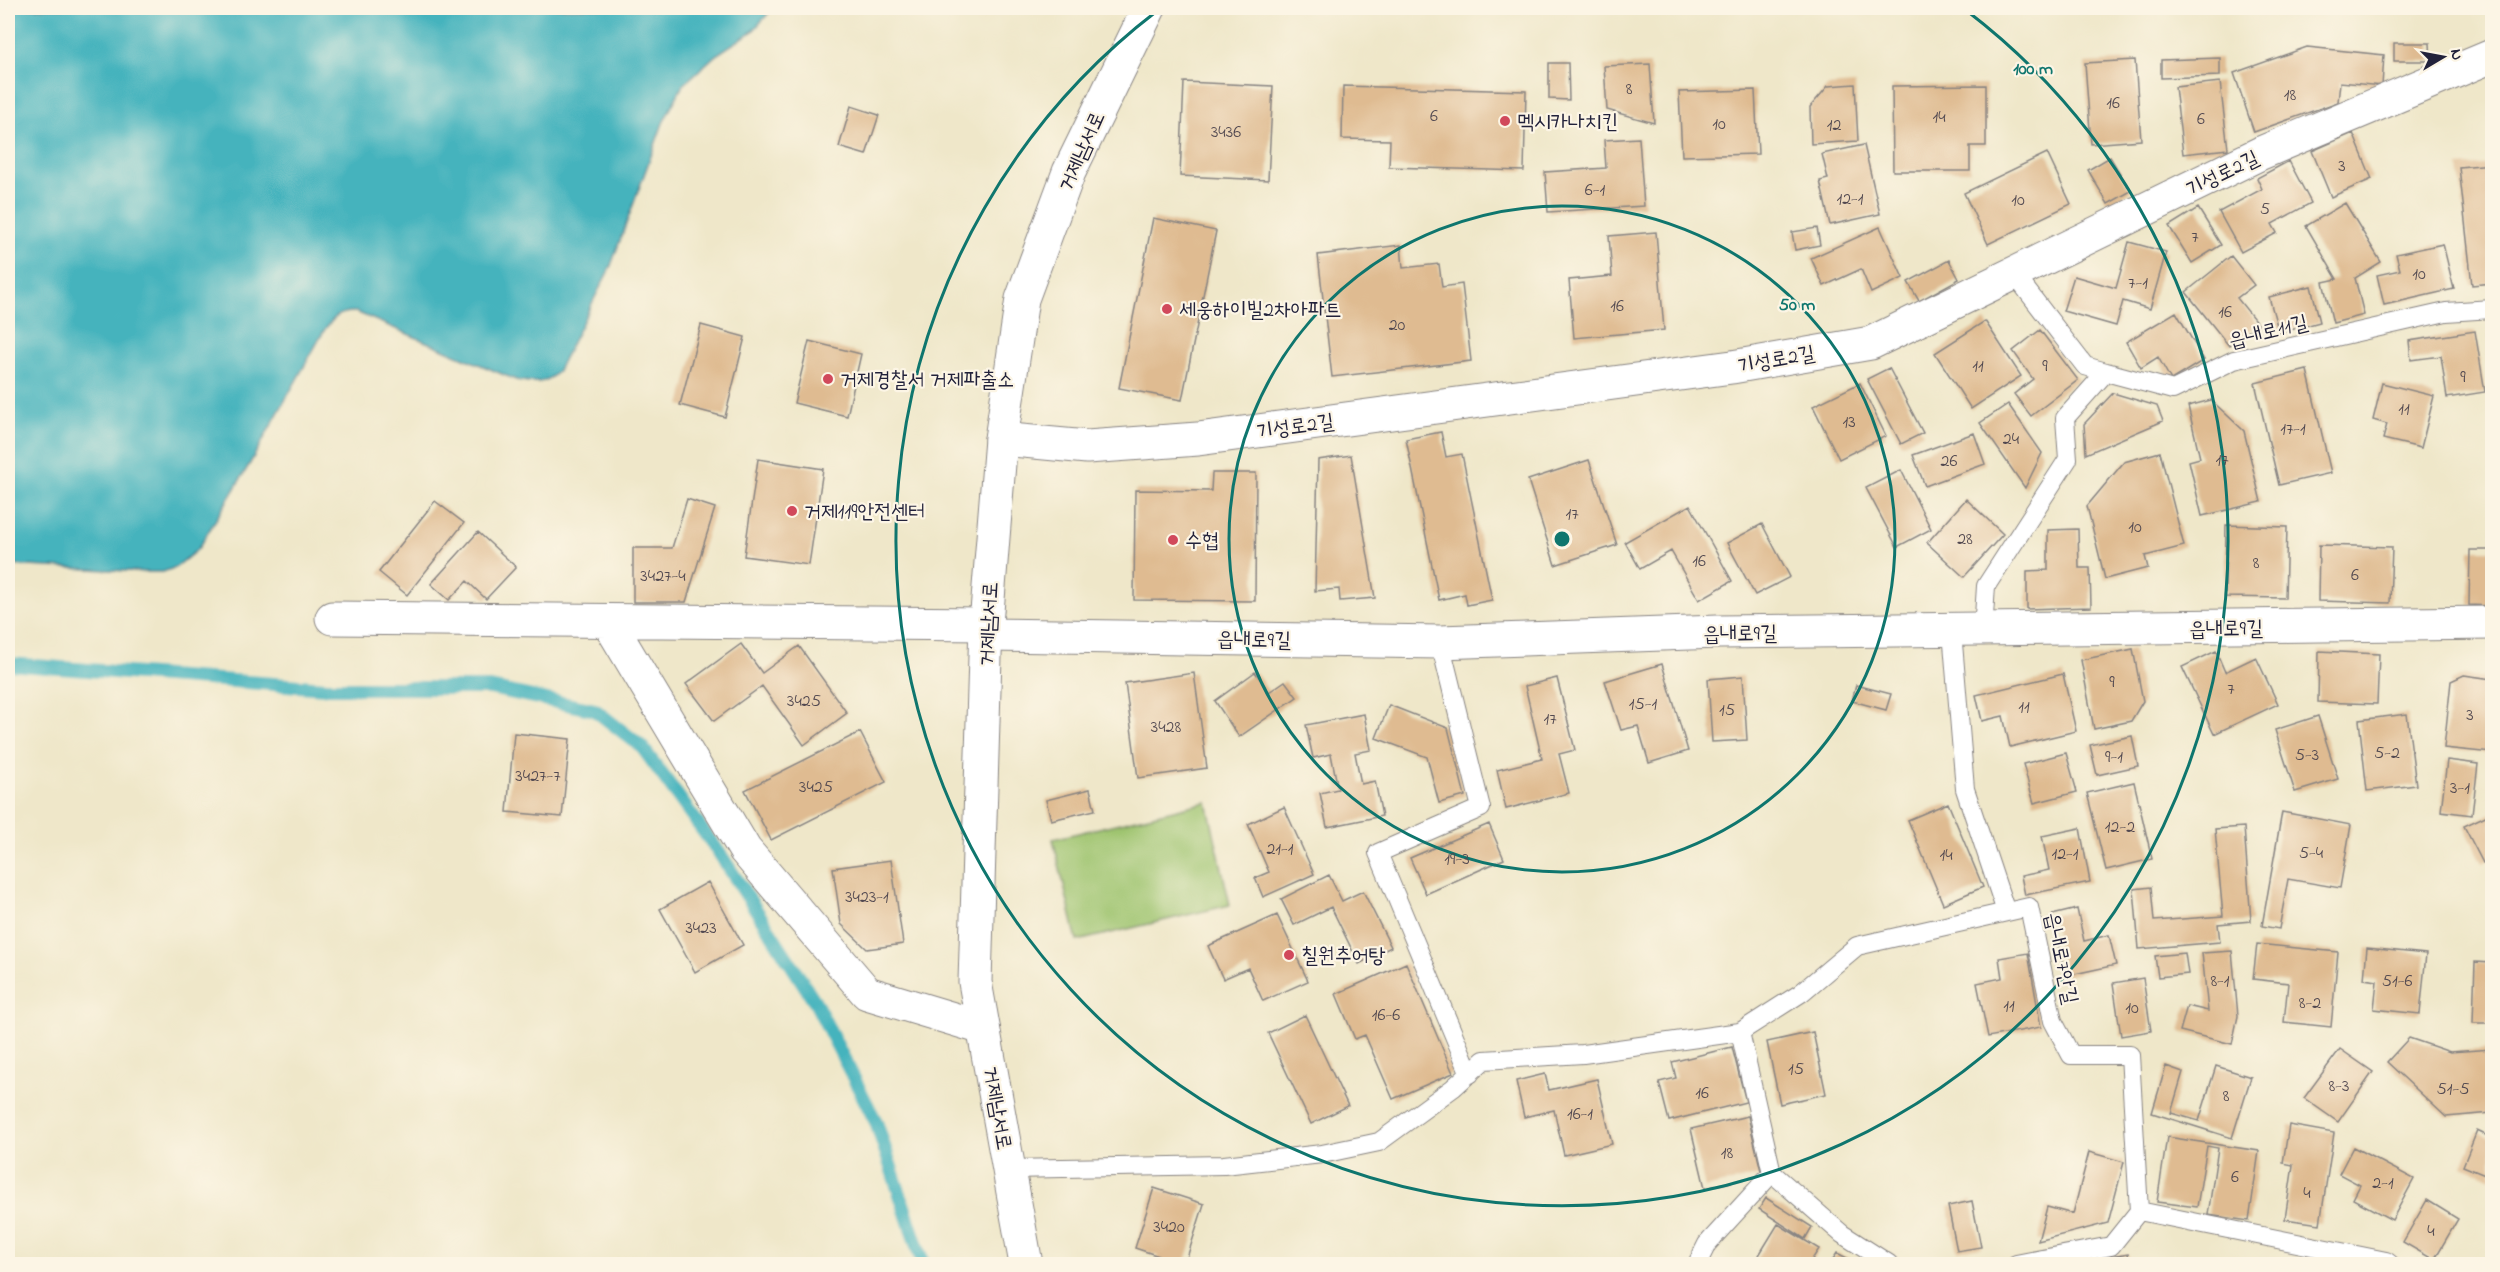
<svg xmlns="http://www.w3.org/2000/svg" width="2500" height="1272" font-family="'Indie Flower','Poor Story',sans-serif">
<style>
.green{fill:#9fc46f;stroke:#607355;stroke-width:1.5}
.water{fill:#44b3bd;stroke:#336a7c;stroke-width:1.5}
.lines{fill:none;stroke-linecap:round;stroke-linejoin:round}
.stream{stroke:#44b3bd;stroke-width:14}
.building{fill:#dfbb91}
.lane-casing{stroke:#888482;stroke-width:20}
.street-casing{stroke:#888482;stroke-width:35}
.secondary-casing{stroke:#888482;stroke-width:35}
.lane{stroke:#fff;stroke-width:18}
.street{stroke:#fff;stroke-width:33}
.secondary{stroke:#fff;stroke-width:33}
.ring{fill:none;stroke:#0f766e;stroke-width:3}
.poi-dot{fill:#d1495b;stroke:#fcf5e5;stroke-width:2}
.labels{text-anchor:middle;stroke-width:4.5;stroke-linejoin:round;paint-order:stroke}
.number-label{font-size:18px;fill:#514850}
.poi-label{font-size:21px;fill:#22223b;stroke:#fcf5e5;text-anchor:start}
.street-label{font-size:21px;fill:#22223b;stroke:#fcf5e5}
.centre{fill:#0f766e;stroke:#fcf5e5;stroke-width:3}
.ring-label{font-size:18px;text-anchor:middle;font-weight:bold;fill:#0f766e;stroke:#fcf5e5;stroke-width:4.5;stroke-linejoin:round;paint-order:stroke}
</style>
<rect width="100%" height="100%" fill="#fcf5e5"/>
<filter id="ink" filterUnits="userSpaceOnUse"><feTurbulence type="fractalNoise" baseFrequency=".0167" numOctaves="2"/><feDisplacementMap in="SourceGraphic" scale="12" xChannelSelector="R" yChannelSelector="G"/><feConvolveMatrix kernelMatrix="1 2 1 2 8 2 1 2 1" color-interpolation-filters="sRGB"/></filter>
<filter id="wash" filterUnits="userSpaceOnUse"><feTurbulence type="fractalNoise" baseFrequency=".008" numOctaves="4" result="noise"/><feDisplacementMap in="SourceGraphic" scale="24" xChannelSelector="R" yChannelSelector="G"/><feGaussianBlur stdDeviation="1.35" result="paint"/><feColorMatrix in="noise" values="0 0 0 0 0 0 0 0 0 0 0 0 0 0 0 0 0 1.4 0 .05"/><feComposite in="paint" operator="in"/></filter>
<g filter="url(#wash)">
<rect width="100%" height="100%" fill="#efe7c9"/>
<path class="green" d="M1207,802L1230,905L1077,941L1053,839Z"/>
<path class="water" d="M8,8H773L753,31L716,55L683,85L663,123L610,268L557,372C545,385 533,383 516,380L356,312C340,311 334,317 325,329L249,465L198,549L176,567L163,572H148L8,565Z"/>
<g class="lines">
<path class="stream" d="M8,664L326,688H490L595,710L642,747L722,857L814,1000L876,1122L923,1264"/>
</g>
<g id="blocks">
<path class="building" d="M2394,43H2430L2431,61H2394Z
M2307,47L2384,55L2382,86L2340,82L2338,102L2254,132L2234,73Z
M2220,58V76L2161,78V60Z
M2135,60L2141,140L2091,144L2085,63Z
M1549,63H1568L1569,100L1549,99Z
M1650,64L1654,123L1607,110L1604,66Z
M1184,82L1273,86L1268,180L1180,176Z
M2220,82L2228,149L2183,154L2175,87Z
M1855,84L1858,141L1811,144L1810,107L1828,86Z
M1986,85V146H1970V171H1893L1892,86Z
M1343,86L1526,91L1524,171L1389,167L1390,140L1342,139Z
M1755,90L1758,154L1682,156L1679,92Z
M851,106L879,115L866,155L839,147Z
M2353,133L2372,179L2331,197L2312,151Z
M1639,138L1644,206L1548,212L1545,172L1606,168L1604,140Z
M1864,145L1880,214L1830,225L1820,181L1828,179L1822,154Z
M2047,153L2071,204L1988,244L1964,193Z
M2110,157L2131,191L2108,204L2088,170Z
M2289,161L2311,203L2272,224L2277,233L2241,252L2219,212L2262,189L2257,178Z
M2492,164V283L2472,285L2459,167Z
M2345,203L2381,262L2355,278L2364,315L2333,323L2323,282L2337,279L2306,226Z
M2198,208L2221,245L2192,263L2169,226Z
M1153,218L1216,231L1182,400L1119,388Z
M1880,227L1903,278L1871,293L1861,269L1824,286L1811,258Z
M1817,228L1820,245L1795,250L1792,232Z
M1656,232L1664,330L1574,338L1569,280L1612,276L1609,236Z
M2129,242L2166,252L2150,309L2123,301L2116,326L2063,311L2074,276L2116,288Z
M2443,244L2454,289L2384,305L2377,275L2400,270L2396,254Z
M1401,245L1403,268L1439,264L1442,287L1462,284L1471,361L1332,377L1318,255Z
M2231,256L2254,285L2237,298L2258,324L2229,346L2186,292Z
M1949,260L1959,279L1919,301L1908,282Z
M2311,286L2320,322L2279,333L2269,297Z
M2176,312L2204,360L2171,380L2158,357L2141,368L2126,342Z
M1985,321L2021,376L1971,409L1935,353Z
M701,325L745,337L725,417L680,405Z
M2040,330L2078,380L2031,416L2014,394L2033,379L2013,351Z
M2475,331L2485,392L2447,398L2441,356L2411,360L2409,341Z
M809,341L861,354L847,416L794,403Z
M1889,368L1923,433L1901,444L1867,379Z
M2307,370L2331,473L2279,485L2255,383Z
M1860,383L1886,436L1839,459L1813,406Z
M2382,383L2434,396L2421,448L2383,439L2387,424L2373,420Z
M2113,393L2157,406L2163,421L2086,454L2084,424Z
M2211,400L2244,431L2261,502L2202,516L2189,461L2200,458L2188,406Z
M2008,404L2042,453L2025,488L1980,423Z
M1441,432L1446,457L1462,454L1492,600L1467,605L1465,594L1439,600L1406,439Z
M1974,433L1985,464L1925,486L1913,455Z
M2160,452L2184,546L2145,556L2148,568L2105,579L2087,506L2124,462Z
M1351,455L1375,598L1340,601L1339,589L1315,591L1318,460Z
M758,459L823,469L809,565L744,556Z
M1589,460L1617,545L1555,565L1528,480Z
M1901,470L1931,529L1897,547L1866,488Z
M1212,473H1256L1255,601L1134,600L1135,490L1211,491Z
M687,499L715,508L686,602H633V548H672Z
M1966,499L2003,534L1964,577L1927,543Z
M435,501L464,523L407,595L379,572Z
M1690,505L1732,581L1699,600L1671,551L1640,569L1625,542Z
M1762,524L1790,577L1755,595L1727,543Z
M2226,525L2287,527L2285,598L2225,597Z
M2078,529L2079,568H2090L2091,607L2027,609V571L2048,570V530Z
M478,532L516,567L486,599L467,581L449,600L431,584Z
M2319,545L2392,547L2390,603L2318,601Z
M2470,550H2492V606L2469,605Z
M741,644L762,673L799,646L847,713L804,745L762,686L714,721L686,684Z
M2133,649L2143,701L2131,721L2094,729L2081,660Z
M2216,651L2225,672L2256,657L2278,704L2214,734L2182,667Z
M2319,651L2379,654L2377,704L2318,702Z
M1662,664L1688,751L1649,763L1638,726L1621,730L1605,681Z
M1255,672L1269,692L1285,681L1297,697L1239,737L1215,701Z
M1194,673L1207,768L1138,778L1125,683Z
M2063,674L2076,731L2010,747L2003,716L1982,721L1976,695Z
M2464,675L2492,679V753L2444,748L2451,681Z
M1743,676L1747,740L1712,742L1708,679Z
M1557,678L1575,750L1559,754L1569,793L1506,809L1497,770L1542,759L1525,686Z
M1856,685L1891,694L1886,710L1852,701Z
M1389,705L1448,728L1465,796L1439,803L1427,757L1376,738Z
M1364,714L1371,750L1355,753L1361,784L1375,781L1382,816L1327,827L1320,793L1338,789L1331,754L1313,758L1306,725Z
M2407,714L2416,785L2367,791L2359,720Z
M2318,716L2338,779L2295,792L2275,730Z
M860,732L886,782L771,840L745,790Z
M514,733L570,739L562,817L507,812Z
M2132,736L2138,766L2097,775L2090,745Z
M2066,753L2077,792L2034,803L2023,764Z
M2447,760L2478,764L2472,815L2441,811Z
M2134,782L2152,859L2106,870L2087,793Z
M1090,789L1095,810L1051,820L1046,800Z
M1948,803L1983,887L1943,904L1908,820Z
M1284,807L1314,874L1263,897L1255,878L1269,872L1248,824Z
M2282,812L2351,825L2340,888L2288,879L2279,929L2262,926Z
M2492,813V858L2483,863L2464,826Z
M1489,824L1504,859L1426,894L1410,858Z
M2244,827L2251,921L2218,924L2220,942L2139,949L2134,889L2151,887L2154,921L2223,916L2215,829Z
M2080,828L2090,882L2025,895L2021,876L2049,870L2042,836Z
M891,860L903,944L867,949L841,924L833,868Z
M1329,875L1342,901L1363,891L1391,947L1359,964L1331,907L1294,925L1281,899Z
M708,882L743,945L695,972L660,909Z
M2077,909L2084,941L2109,935L2116,965L2065,976L2052,915Z
M1277,915L1308,981L1263,1001L1248,968L1223,979L1208,946Z
M2257,944L2338,952L2331,1027L2284,1022L2288,983L2253,979Z
M2367,948L2426,954L2420,1014L2374,1009L2377,981L2364,979Z
M2232,951L2238,1016L2232,1044L2180,1031L2187,1006L2208,1011L2202,953Z
M2028,953L2041,1027L1988,1037L1977,983L2002,978L1999,958Z
M2185,953L2188,974L2158,977L2155,956Z
M2475,962L2492,963V1023H2473Z
M1406,963L1453,1073L1393,1099L1365,1035L1355,1039L1336,994Z
M2143,978L2151,1031L2121,1036L2113,983Z
M1305,1015L1348,1106L1311,1124L1268,1033Z
M1813,1032L1826,1094L1780,1104L1767,1042Z
M2409,1038L2450,1052L2492,1049V1113L2446,1117L2387,1062Z
M1732,1047L1746,1102L1669,1121L1659,1082L1676,1078L1672,1062Z
M2340,1049L2373,1072L2338,1122L2304,1098Z
M2166,1066L2183,1072L2171,1113L2199,1121L2216,1066L2251,1077L2232,1138L2152,1113Z
M1545,1074L1549,1090L1597,1079L1612,1144L1564,1155L1554,1110L1524,1117L1516,1081Z
M1748,1116L1762,1175L1705,1188L1691,1129Z
M2289,1125L2334,1133L2320,1224L2285,1219L2293,1165L2283,1163Z
M2477,1131L2492,1138V1178L2463,1166Z
M2167,1137L2259,1151L2249,1221L2208,1215L2218,1148L2207,1146L2197,1207L2157,1202Z
M2353,1147L2414,1179L2392,1220L2353,1199L2360,1185L2339,1174Z
M2089,1152L2124,1162L2108,1223L2038,1241L2047,1207L2073,1214Z
M1154,1188L1204,1204L1185,1264H1155L1159,1256L1135,1248Z
M1766,1198L1812,1227L1805,1239L1759,1209Z
M2427,1200L2458,1219L2434,1260L2403,1242Z
M1972,1201L1981,1247L1957,1251L1948,1206Z
M1778,1224L1819,1249L1809,1264H1764L1756,1260Z
M1837,1253L1859,1264H1830Z
M2128,1254L2130,1264H2074V1263Z"/>
</g>
</g>
<g filter="url(#ink)">
<use href="#blocks" fill-opacity="0" stroke="#888482" stroke-width="1.5"/>
<g class="lines">
<defs>
<path id="lane" d="M2015,275L2085,366L2106,372
M1952,631L1965,789L2006,912
M1983,631L1986,586L2068,459L2065,418L2106,372L2173,390L2234,360L2446,312L2492,309
M1440,642L1481,808L1378,853L1470,1074
M1009,1169L1224,1165L1322,1154L1379,1142L1453,1088L1484,1060L1583,1054L1740,1032
M1772,1173L1842,1234L1889,1264
M1697,1264L1707,1244L1772,1173L1740,1032L1801,993L1857,946L2029,907L2053,1021L2071,1055H2130L2139,1211L2386,1261L2390,1264
M2016,1264L2111,1246L2139,1211"/>
<path id="street" d="M1001,439L1087,447L1198,439L1732,367L1871,343L2261,153L2492,56
M332,618L986,624
M608,621L745,850L867,993L983,1028
M987,635L1440,642L1718,632L2492,623"/>
<path id="secondary" d="M1026,1264L975,982L986,624L1001,439L1022,299L1069,172L1149,8"/>
</defs>
<use href="#lane" class="lane-casing"/>
<use href="#street" class="street-casing"/>
<use href="#secondary" class="secondary-casing"/>
<use href="#lane" class="lane"/>
<use href="#street" class="street"/>
<use href="#secondary" class="secondary"/>
</g>
</g>
<g class="ring">
<circle cx="1562" cy="539" r="333"/>
<path d="M1967 11A666 666 0 1 1 1157 11"/>
</g>
<g class="poi-dot">
<circle cx="1505" cy="121" r="6"/>
<circle cx="1167" cy="309" r="6"/>
<circle cx="828" cy="379" r="6"/>
<circle cx="792" cy="511" r="6"/>
<circle cx="1173" cy="540" r="6"/>
<circle cx="1289" cy="955" r="6"/>
</g>
<g class="labels">
<g class="number-label">
<text x="1629" y="94">8</text>
<text x="2290" y="100">18</text>
<text x="2113" y="108">16</text>
<text x="1434" y="121">6</text>
<text x="1939" y="122">14</text>
<text x="2201" y="124">6</text>
<text x="1719" y="129">10</text>
<text x="1834" y="130">12</text>
<text x="1226" y="137">3436</text>
<text x="2342" y="171">3</text>
<text x="1595" y="195">6-1</text>
<text x="1850" y="204">12-1</text>
<text x="2018" y="205">10</text>
<text x="2265" y="214">5</text>
<text x="2195" y="242">7</text>
<text x="2419" y="279">10</text>
<text x="2138" y="288">7-1</text>
<text x="1617" y="311">16</text>
<text x="2225" y="317">16</text>
<text x="1397" y="330">20</text>
<text x="1978" y="371">11</text>
<text x="2045" y="371">9</text>
<text x="2463" y="382">9</text>
<text x="2404" y="414">11</text>
<text x="1849" y="427">13</text>
<text x="2293" y="434">17-1</text>
<text x="2011" y="444">24</text>
<text x="2222" y="465">17</text>
<text x="1949" y="466">26</text>
<text x="1572" y="519">17</text>
<text x="2135" y="532">10</text>
<text x="1965" y="544">28</text>
<text x="1699" y="566">16</text>
<text x="2256" y="568">8</text>
<text x="2355" y="580">6</text>
<text x="663" y="581">3427-4</text>
<text x="2112" y="687">9</text>
<text x="2231" y="694">7</text>
<text x="804" y="706">3425</text>
<text x="1643" y="709">15-1</text>
<text x="2024" y="712">11</text>
<text x="1727" y="715">15</text>
<text x="2470" y="720">3</text>
<text x="1550" y="724">17</text>
<text x="1166" y="732">3428</text>
<text x="2387" y="758">5-2</text>
<text x="2307" y="760">5-3</text>
<text x="2114" y="762">9-1</text>
<text x="538" y="781">3427-7</text>
<text x="816" y="792">3425</text>
<text x="2460" y="793">3-1</text>
<text x="2120" y="832">12-2</text>
<text x="1280" y="854">21-1</text>
<text x="2311" y="858">5-4</text>
<text x="2065" y="859">12-1</text>
<text x="1946" y="860">14</text>
<text x="1457" y="864">19-3</text>
<text x="867" y="902">3423-1</text>
<text x="701" y="933">3423</text>
<text x="2220" y="986">8-1</text>
<text x="2397" y="986">51-6</text>
<text x="2310" y="1008">8-2</text>
<text x="2009" y="1011">11</text>
<text x="2132" y="1013">10</text>
<text x="1386" y="1020">16-6</text>
<text x="1796" y="1074">15</text>
<text x="2339" y="1091">8-3</text>
<text x="2453" y="1094">51-5</text>
<text x="1702" y="1098">16</text>
<text x="2226" y="1101">8</text>
<text x="1580" y="1119">16-1</text>
<text x="1727" y="1158">18</text>
<text x="2235" y="1182">6</text>
<text x="2383" y="1188">2-1</text>
<text x="2307" y="1198">4</text>
<text x="1169" y="1232">3420</text>
<text x="2431" y="1236">4</text>
</g>
<g class="poi-label">
<text x="1517" y="128">멕시카나치킨</text>
<text x="1179" y="316">세웅하이빌2차아파트</text>
<text x="840" y="386">거제경찰서 거제파출소</text>
<text x="804" y="518">거제119안전센터</text>
<text x="1185" y="547">수협</text>
<text x="1301" y="962">칠원추어탕</text>
</g>
<g class="street-label">
<text transform="translate(1081 151) rotate(-66)" y="7">거제남서로</text>
<text transform="translate(2222 173) rotate(-26)" y="7">기성로2길</text>
<text transform="translate(2268 331) rotate(-14)" y="7">읍내로11길</text>
<text transform="translate(1776 359) rotate(-10)" y="7">기성로2길</text>
<text transform="translate(1295 426) rotate(-8)" y="7">기성로2길</text>
<text transform="translate(988 624) rotate(-87)" y="7">거제남서로</text>
<text transform="translate(2226 628) rotate(-1)" y="7">읍내로9길</text>
<text transform="translate(1740 633) rotate(-1)" y="7">읍내로9길</text>
<text transform="translate(1254 639) rotate(1)" y="7">읍내로9길</text>
<text transform="translate(2062 958) rotate(78)" y="7">읍내로7안길</text>
<text transform="translate(998 1108) rotate(80)" y="7">거제남서로</text>
</g>
</g>
<circle cx="1562" cy="539" r="9" class="centre"/>
<g class="ring-label">
<text x="2033" y="74">100 m</text>
<text x="1797" y="310">50 m</text>
</g>
<rect width="2500" height="1272" fill="none" stroke="#fcf5e5" stroke-width="30"/>
<g transform="translate(2443 57) rotate(80)" stroke="#fcf5e5" stroke-width="4.5" paint-order="stroke">
<path d="M0-4.5L10 22L0 15L-10 22Z" fill="#22223b"/>
<text y="-9" font-size="16" font-weight="bold" text-anchor="middle" fill="#22223b">N</text>
</g>
</svg>
